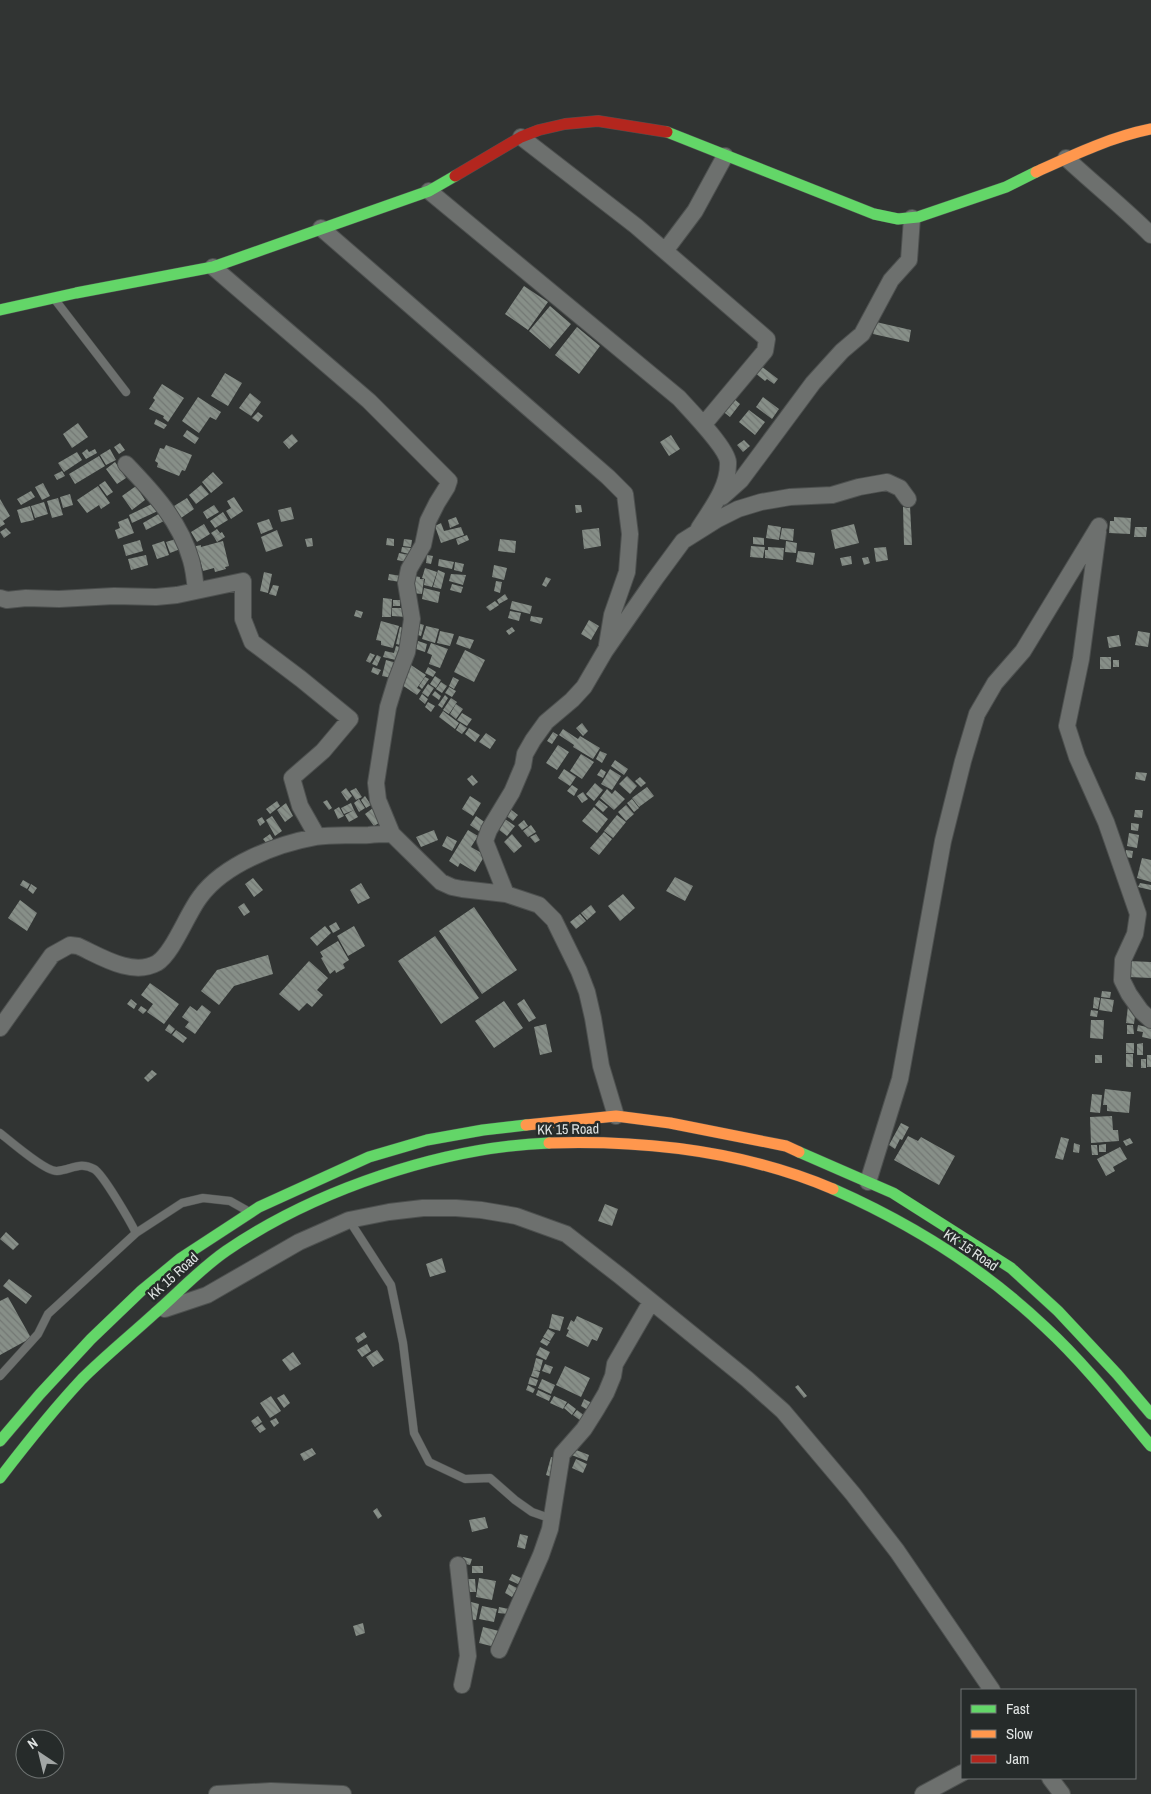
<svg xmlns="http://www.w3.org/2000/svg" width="1151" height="1794" font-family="'Archivo Narrow',sans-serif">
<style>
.building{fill:url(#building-back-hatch)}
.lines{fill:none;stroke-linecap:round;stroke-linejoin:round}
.lane-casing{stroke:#4d504f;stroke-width:9}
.street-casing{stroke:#4d504f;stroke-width:18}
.fast-casing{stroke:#4d504f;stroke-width:12}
.slow-casing{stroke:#4d504f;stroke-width:12}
.jam-casing{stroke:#4d504f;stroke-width:12}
.lane{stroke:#6d706e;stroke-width:8}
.street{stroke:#6d706e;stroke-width:16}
.fast{stroke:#63d668;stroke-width:11}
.slow{stroke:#ff974d;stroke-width:11}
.jam{stroke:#b3261e;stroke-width:11}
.labels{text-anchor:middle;stroke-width:5;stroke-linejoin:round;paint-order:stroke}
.street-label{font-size:14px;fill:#dfe3e2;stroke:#262b2a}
</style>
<defs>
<pattern id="building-back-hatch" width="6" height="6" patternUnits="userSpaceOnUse" patternTransform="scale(1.25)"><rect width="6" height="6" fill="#878f88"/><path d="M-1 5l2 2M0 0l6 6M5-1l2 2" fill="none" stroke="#737874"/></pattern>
</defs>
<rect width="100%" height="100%" fill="#313433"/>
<path class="building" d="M524,286L548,302L528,330L505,314Z
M550,306L571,324L550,349L529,331Z
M876,322L911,330L909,342L873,334Z
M577,327L600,346L579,374L555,355Z
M761,366L778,379L774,384L767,379L765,381L755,373Z
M225,373L242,383L228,406L211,396Z
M162,384L184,398L168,422L163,418L164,416L149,409L155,400L153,398Z
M250,393L261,402L251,416L239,408Z
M198,397L221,412L216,420L210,417L199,433L182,421Z
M732,397L740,404L730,417L721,410Z
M763,397L779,409L772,419L756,407Z
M749,410L765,422L755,435L739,422Z
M258,412L263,416L258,422L252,418Z
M156,419L167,425L164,429L154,424Z
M78,423L88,437L72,448L63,434Z
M187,430L199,438L195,444L183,436Z
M292,434L298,441L289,449L283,442Z
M671,435L680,449L669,456L660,442Z
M744,440L750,446L743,452L737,445Z
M120,443L125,450L119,454L114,447Z
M166,445L192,455L185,471L182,470L179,476L157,467L158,463L155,461L160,448L164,449Z
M87,449L89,452L95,449L97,453L86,459L82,453Z
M110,449L116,460L106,465L100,455Z
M77,452L82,460L64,472L58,463Z
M99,456L105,466L75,484L69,474Z
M115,462L126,478L117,484L106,469Z
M62,471L65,476L57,480L54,475Z
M213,472L223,483L211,493L202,482Z
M105,481L113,492L107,496L99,485Z
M43,483L50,496L42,500L35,487Z
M201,485L209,494L196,504L189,495Z
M98,486L110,503L101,509L99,505L87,513L77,500Z
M136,486L145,500L132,510L122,496Z
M31,491L35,497L21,505L17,499Z
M70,494L73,505L63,508L60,497Z
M234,497L243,511L231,519L226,511L231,508L227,501Z
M58,498L63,515L52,518L47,501Z
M187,498L194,509L181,518L174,506Z
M0,499L10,516L3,521L5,524L0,527Z
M44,502L48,514L35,518L31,506Z
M156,502L160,510L132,523L129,515Z
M214,505L219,512L207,519L203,512Z
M575,505H581L582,512L576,513Z
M30,506L34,520L21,523L17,510Z
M910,506L912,545H904L903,507Z
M291,507L294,519L281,522L278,510Z
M162,512L166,520L146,530L143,523Z
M223,512L228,520L215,528L210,521Z
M456,517L459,524L450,528L448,520Z
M1114,517L1131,518L1130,534L1109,533L1110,521H1114Z
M128,518L134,533L118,539L115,530L120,528L118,522Z
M269,519L273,529L261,534L257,523Z
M441,523L444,531L461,527L464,535L441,543L435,526Z
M204,524L210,534L197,542L191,532Z
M854,524L859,543L835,549L831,530Z
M768,525L781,527L779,540L766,538Z
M1135,527H1147L1146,537H1134Z
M6,528L11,533L4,538L0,532Z
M599,528L601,546L584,549L582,530Z
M782,528L794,529L793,541L780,539Z
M217,529L220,533L214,537L211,533Z
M277,530L283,546L266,552L261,537Z
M222,532L225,537L217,542L214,537Z
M467,535L469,540L458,545L456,539Z
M753,537L764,538V545L753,544Z
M179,538L183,548L170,553L166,542Z
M312,538L313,546L307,547L305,539Z
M387,538L394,539V546L386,545Z
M404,539L412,540L411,547L403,546Z
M500,539L516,541L515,553L498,551Z
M140,540L143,551L126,556L123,545Z
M164,541L169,555L157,559L152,545Z
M223,541L229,566L225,567L226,569L215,572L214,568L203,571L200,560L196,561L192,547L201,545V547Z
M786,541L797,543L796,553L785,552Z
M751,546L765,547L763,558L750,557Z
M402,547L411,548L409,554L401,552Z
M768,547L784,548L783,560L765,558V550H768Z
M886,547L888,560L876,562L874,548Z
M798,551L815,553L813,565L796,562Z
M399,553L409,555L407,562L397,560Z
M146,555L148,565L131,570L128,559Z
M427,555L433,556L431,564L426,563Z
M851,556L852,564L842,566L840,558Z
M868,557L870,563L864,565L862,558Z
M439,559L454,562L452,569L438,566Z
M455,562L464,564L462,572L454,570Z
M494,565L507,568L504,580L492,577Z
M425,568L437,572L432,587L424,585L425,579L422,578Z
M438,570L445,573L441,589L433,587Z
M264,572L272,574L268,593L260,591Z
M389,574L401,576L400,582L388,580Z
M451,574L466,575L463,585L449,581Z
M414,576L420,577V579H424L422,594L413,593Z
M546,577L551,579L546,587L542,585Z
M496,581L502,582L500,593L494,591Z
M452,584L463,587L461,593L450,590Z
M273,585L279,586L276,596L269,594Z
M424,588L440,592L438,603L422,599Z
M505,594L508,599L499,604L497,600Z
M383,598L392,599L391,617H382Z
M393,600H400V606H393Z
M495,601L499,605L490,611L486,607Z
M512,601L532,606L530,614L510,609Z
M392,608H407L406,617L392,616Z
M356,610L363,612L361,618L354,616Z
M510,611L521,613L519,621L508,618Z
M531,616L543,618L541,624L530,621Z
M589,620L599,626L591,640L581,634Z
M381,621L399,626L393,648L381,645V641L376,640Z
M415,622L424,625L421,636L411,633Z
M426,626L439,629L435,643L422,639Z
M400,627L408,629L404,646L396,644Z
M512,627L515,631L509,635L506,631Z
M440,631L454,634L450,646L437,643Z
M1138,631L1150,633L1148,647L1135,645Z
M1119,635L1121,646L1109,648L1107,637Z
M459,636L474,640L470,649L456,644Z
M418,641L427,644L425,652L416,649Z
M431,643L448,649L440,668L429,664L432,655L427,653Z
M396,646L403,648L400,661L383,657L385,651L394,653Z
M465,650L485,660L474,682L454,672Z
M370,653L375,655L370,663L366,661Z
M377,655L381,657L377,666L372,664Z
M1100,657H1111V669H1100Z
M386,660L397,663L392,678L382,676Z
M1113,660H1119V667H1113Z
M408,663L426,675L417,688L421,690L417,695L396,681Z
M373,667L381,670L378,675L371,672Z
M428,667L436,672L433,677L425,673Z
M435,676L441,680L436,688L430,684Z
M425,677L429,679L422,689L419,686Z
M453,677L459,680L454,689L449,686Z
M441,682L447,686L442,693L436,689Z
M428,684L434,688L428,697L422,693Z
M449,687L456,691L452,697L445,693Z
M435,691L441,696L439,700L432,695Z
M422,694L428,699L425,704L419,699Z
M445,695L448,698L442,708L438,705Z
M451,698L457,702L449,714L443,710Z
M428,702L435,706L431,712L425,707Z
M456,704L463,709L456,719L450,714Z
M443,711L459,723L455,729L439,717Z
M462,713L472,719L467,726L457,720Z
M460,723L467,728L462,734L456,730Z
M582,723L588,731L583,736L576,728Z
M469,728L480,735L475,742L465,734Z
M563,729L578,739L580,736L600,748L593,759L573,747L574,745L559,735Z
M553,732L558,735L552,744L547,741Z
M486,733L496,740L490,749L479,742Z
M558,745L569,752L557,770L546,763Z
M600,751L607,754L602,763L596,759Z
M581,754L594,762L582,779L570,771Z
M615,760L628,769L624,775L611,766Z
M564,769L576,777L570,786L558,778Z
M601,769L606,772L603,778L597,775Z
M610,769L621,776L612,790L601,784Z
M1136,772L1147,773L1145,781L1135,779Z
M472,775L478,782L473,786L467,779Z
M627,776L637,786L630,794L619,784Z
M640,777L646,783L641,787L635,781Z
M595,783L603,790L594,801L586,794Z
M572,785L578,789L574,796L567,791Z
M647,787L654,796L639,807L632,798Z
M346,788L352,796L347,801L341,792Z
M356,788L362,797L356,800L350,791Z
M607,789L612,794L615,790L625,799L614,810L600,798Z
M583,792L588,799L582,803L577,796Z
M365,796L371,805L366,808L361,800Z
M470,796L481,803L473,816L462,809Z
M359,799L365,808L359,812L354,803Z
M632,799L639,808L634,812L627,803Z
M327,800L332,808L329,810L323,802Z
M599,800L608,807L603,812L595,805Z
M277,801L280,806L270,814L266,809Z
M286,803L293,816L285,822L277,810Z
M351,803L354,810L344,814L341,808Z
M626,805L634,814L626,821L618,812Z
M339,807L344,816L338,819L334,810Z
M594,807L608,819L597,833L582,821Z
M373,808L382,821L374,826L365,814Z
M509,808L518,815L513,821L504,814Z
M354,810L358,817L349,822L345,815Z
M1135,810H1143L1142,818L1134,817Z
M617,815L626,822L613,838L604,831Z
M272,816L282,831L275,836L266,820Z
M476,816L486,823L480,832L470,825Z
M262,817L265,822L260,826L257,820Z
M505,819L515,826L507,836L498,829Z
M524,820L528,826L522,830L518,825Z
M1131,823L1139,824L1138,831L1131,830Z
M531,825L536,832L528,837L523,831Z
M434,830L438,840L421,847L416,837Z
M468,830L478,836L471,847L485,855L475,872L460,863L458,867L449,861Z
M604,832L612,839L599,855L590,848Z
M1129,833L1139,835L1137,848L1127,846Z
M270,834L273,839L267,844L263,839Z
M512,834L522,846L514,853L504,842Z
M536,834L540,840L535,843L530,837Z
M447,836L457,841L452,851L442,846Z
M1126,850L1133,851L1132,858L1125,857Z
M1142,858L1151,860V882L1137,878Z
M675,877L693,886L685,901L666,891Z
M253,878L263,890L254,897L245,884Z
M23,880L30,884L27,889L20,885Z
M361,883L370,898L358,904L350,890Z
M1140,883L1151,885V890L1138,887Z
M31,884L37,888L33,894L28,890Z
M623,894L635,908L620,921L608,906Z
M20,900L37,913L27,931L8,918Z
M244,903L250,912L244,916L238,907Z
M591,905L596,912L587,920L581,913Z
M474,907L517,970L482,994L439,931Z
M580,914L586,921L576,929L570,922Z
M336,922L340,929L333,933L329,926Z
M325,926L331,933L317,946L310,938Z
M354,926L365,946L348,956L337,936Z
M435,936L479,998L441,1024L398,961Z
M338,941L349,960L343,964L345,968L336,973L335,970L330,974L321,958L323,957L320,952Z
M268,955L273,974L234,986L219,1005L201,991L217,970Z
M309,961L328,978L317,990L323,995L312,1007L307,1003L299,1011L279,994Z
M1129,961L1151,962V978L1129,977Z
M150,983L179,1004L164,1024L147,1012L153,1004L141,995Z
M1102,991L1111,992L1110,998L1101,997Z
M1094,997L1100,998L1098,1009L1093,1008Z
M1101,998L1114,1000L1112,1012L1099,1010Z
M131,999L137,1004L134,1009L127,1004Z
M524,999L536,1018L529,1022L517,1004Z
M504,1001L523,1028L494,1048L475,1021Z
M202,1005L211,1012L195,1034L185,1027L189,1022L182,1017L190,1006L197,1011Z
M141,1006L147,1010L143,1014L138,1010Z
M1128,1006L1136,1007L1134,1024L1126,1023Z
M1091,1010L1098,1011L1097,1017L1090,1016Z
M1091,1020H1104L1103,1039L1090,1038Z
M169,1024L175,1029L171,1034L165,1030Z
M546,1024L552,1052L540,1055L534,1027Z
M1127,1025H1133L1134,1034H1127Z
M1138,1025L1151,1028V1039L1142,1037L1143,1032L1137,1031Z
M176,1030L187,1038L183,1043L172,1035Z
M1126,1043H1134V1053H1126Z
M1143,1043V1055H1137V1044Z
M1126,1054H1133V1067H1126Z
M1095,1055H1102V1063H1095Z
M1147,1055H1151V1067H1147Z
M1141,1059H1146V1068H1141Z
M152,1070L157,1074L148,1082L144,1078Z
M1105,1089L1131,1092L1129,1113L1107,1111V1105H1103Z
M1092,1094L1102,1095L1100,1113L1090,1112Z
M1112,1116L1113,1130H1118L1119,1141L1091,1143L1090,1117Z
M901,1123L909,1127L902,1140L900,1139L895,1149L889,1145Z
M908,1136L918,1141L921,1137L955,1156L939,1185L894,1160Z
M1061,1137L1069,1139L1063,1160L1055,1158Z
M1130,1138L1133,1143L1126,1146L1123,1141Z
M1074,1143L1080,1145L1079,1153L1073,1152Z
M1106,1144V1152H1099V1145Z
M1091,1145H1097L1098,1155H1092Z
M1120,1147L1127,1159L1113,1167L1115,1171L1106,1176L1097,1159Z
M605,1204L618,1209L612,1226L598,1221Z
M6,1232L19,1244L13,1250L0,1239Z
M442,1258L446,1272L430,1277L426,1264Z
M9,1279L32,1296L26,1304L3,1286Z
M8,1297L31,1338L0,1355V1301Z
M552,1314L564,1317L560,1331L549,1328Z
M577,1316L603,1328L597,1341L592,1339L588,1347L566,1336L569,1330L567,1329L571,1320L574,1322Z
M548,1329L555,1333L550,1341L543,1337Z
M364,1332L367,1337L358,1343L355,1338Z
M543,1338L550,1342L547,1346L540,1342Z
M367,1344L371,1351L362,1357L357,1350Z
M540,1347L550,1352L546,1360L536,1355Z
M377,1350L384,1360L373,1367L366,1357Z
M293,1352L301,1364L290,1371L282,1360Z
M536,1358L543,1360L540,1371L533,1370Z
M545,1364L553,1367L550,1374L542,1371Z
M565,1366L590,1378L581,1397L556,1385Z
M533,1370L540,1372L538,1378L531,1376Z
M530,1377L538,1380L536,1386L528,1384Z
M542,1379L555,1385L551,1394L538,1388Z
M528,1385L535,1389L533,1393L526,1390Z
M798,1385L807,1396L804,1398L795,1387Z
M538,1390L551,1396L549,1401L536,1395Z
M284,1394L290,1403L284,1408L277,1398Z
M271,1396L281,1411L270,1418L260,1403Z
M554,1396L567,1402L563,1409L550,1403Z
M584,1399L592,1403L588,1410L581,1406Z
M568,1403L576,1409L572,1415L564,1408Z
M577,1410L585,1416L581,1421L573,1415Z
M258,1416L262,1422L255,1427L251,1421Z
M276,1418L279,1423L274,1427L270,1421Z
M262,1424L266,1429L260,1433L256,1428Z
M312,1448L316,1454L304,1461L300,1454Z
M571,1448L589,1455L587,1461L569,1454Z
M551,1457L560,1460L555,1478L546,1475Z
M576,1459L587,1464L583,1473L572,1468Z
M377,1508L382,1516L378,1519L373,1511Z
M485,1517L488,1528L472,1532L469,1520Z
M520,1534L528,1536L525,1549L517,1547Z
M463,1557L472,1559L470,1565L462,1563Z
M472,1566H483V1573H472Z
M512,1574L521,1578L518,1584L509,1580Z
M479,1578L496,1581L492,1600L476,1597Z
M466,1579H475L476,1592H466Z
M509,1584L517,1588L512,1597L505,1593Z
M471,1602L479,1604L476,1620L468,1619Z
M482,1606L497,1609L494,1622L479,1619Z
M499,1607L509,1609L508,1614L498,1613Z
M363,1623L365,1633L356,1636L353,1626Z
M483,1627L499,1631L495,1647L479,1643Z"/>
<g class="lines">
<defs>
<path id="lane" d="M56,301L126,392
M0,1133C10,1141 46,1172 57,1171C71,1170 80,1161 94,1169C103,1174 130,1221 136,1233
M349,1220L391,1285L403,1343L414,1433L429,1462L465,1479L490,1478L515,1500L532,1512L552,1519
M0,1376L38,1334L48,1314L136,1233L182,1203L203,1198L230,1201L246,1210"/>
<path id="street" d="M521,137L636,226L767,339L765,351L704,424
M1066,158C1094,184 1124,208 1151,235
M429,191L679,398C689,409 727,448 728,462C729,487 711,509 699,528
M321,228L608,477L625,494L630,534L627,572L612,615L607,645
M665,251L695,211L725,156
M213,267L369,401L449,481L447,487L437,503L428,521L423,545L409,569L406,583L412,619L407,652L396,681L388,707L376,783L378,800L392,834
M126,464C153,492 180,521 191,560C194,570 195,581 196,591
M722,497L741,480L813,383L842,351L862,334L891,280L909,260L912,218
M1098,532L1081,659L1067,726L1077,757L1106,822L1138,914L1135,934L1123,960L1122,980L1129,994L1141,1011L1151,1020
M0,598L7,600L26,598L59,599L114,596L156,597L177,595L243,581V619L252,642L301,679L350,719L323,751L292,778L300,806L317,836
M506,894L485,841L489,830L512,792L523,766L525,754L533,740L546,722L572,700L584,687L605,651L655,579L683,541L718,519L738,509L761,502L790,497L832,495L859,487L887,482L900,488L908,499
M0,1028L52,955L70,945L78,946C100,956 132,977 157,963C173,953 187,914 200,897C224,864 277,844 316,837C333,834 352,836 369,835C377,834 384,834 392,834L441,882L452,887L462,889L506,894L539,905L554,920L579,971L587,992L593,1018L601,1066L616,1116
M868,1182L900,1079L943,841L963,761L977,714L995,683L1023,651L1099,526
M165,1309L207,1295L299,1242L349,1220L389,1212L423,1208H456L481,1210L516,1216L566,1234L620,1276L747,1379L783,1411L853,1494L897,1551L992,1690
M458,1565L468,1656L462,1685
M499,1650L541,1555L550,1529L562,1454L584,1429L596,1410L606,1393L613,1376L615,1364L651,1302
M1050,1778L1062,1794
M217,1794L271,1791L343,1794
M923,1794L962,1773"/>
<path id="fast" d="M667,132L874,214L898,219L918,217L1006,187L1036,172
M0,310L76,293L213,267L429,191L455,176
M799,1152L893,1193L1011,1268L1058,1311L1117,1374L1151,1414
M833,1189C910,1223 984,1269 1045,1327C1084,1363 1117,1405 1151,1446
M0,1441L40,1394L91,1339L141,1291L181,1258L259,1207L369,1157L427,1140L483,1130L526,1125
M0,1478C26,1444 53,1410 82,1379C105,1356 131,1335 155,1313C179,1292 200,1269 226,1251C315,1190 442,1147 549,1143"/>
<path id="slow" d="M1036,172C1073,155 1111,137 1151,129
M526,1125L616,1116L670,1123L786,1146L799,1152
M549,1143C645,1140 744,1151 833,1189"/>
<path id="jam" d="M455,176L521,137L539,130L565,124L598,121L667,132"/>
</defs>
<use href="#lane" class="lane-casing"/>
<use href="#street" class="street-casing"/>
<use href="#fast" class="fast-casing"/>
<use href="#slow" class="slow-casing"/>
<use href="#jam" class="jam-casing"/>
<use href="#lane" class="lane"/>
<use href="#street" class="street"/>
<use href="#fast" class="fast"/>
<use href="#slow" class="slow"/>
<use href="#jam" class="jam"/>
</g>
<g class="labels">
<g class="street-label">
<text transform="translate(568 1129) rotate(-1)" y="5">KK 15 Road</text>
<text transform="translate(971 1250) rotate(34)" y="5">KK 15 Road</text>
<text transform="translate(173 1276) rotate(-42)" y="5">KK 15 Road</text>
</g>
</g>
<rect x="961" y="1689" width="175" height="90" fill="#262b2a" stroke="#707574"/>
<rect x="971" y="1705" width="25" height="8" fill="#63d668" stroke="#707574"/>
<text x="1006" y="1714" font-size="15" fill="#dfe3e2">Fast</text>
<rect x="971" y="1730" width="25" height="8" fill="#ff974d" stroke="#707574"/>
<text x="1006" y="1739" font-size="15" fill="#dfe3e2">Slow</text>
<rect x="971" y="1755" width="25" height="8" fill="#b3261e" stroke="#707574"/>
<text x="1006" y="1764" font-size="15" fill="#dfe3e2">Jam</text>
<g transform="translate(40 1754) rotate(325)"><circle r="24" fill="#262b2a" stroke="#707574"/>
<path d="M0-4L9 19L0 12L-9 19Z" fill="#a2a6a5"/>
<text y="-8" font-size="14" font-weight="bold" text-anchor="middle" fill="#dfe3e2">N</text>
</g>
</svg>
